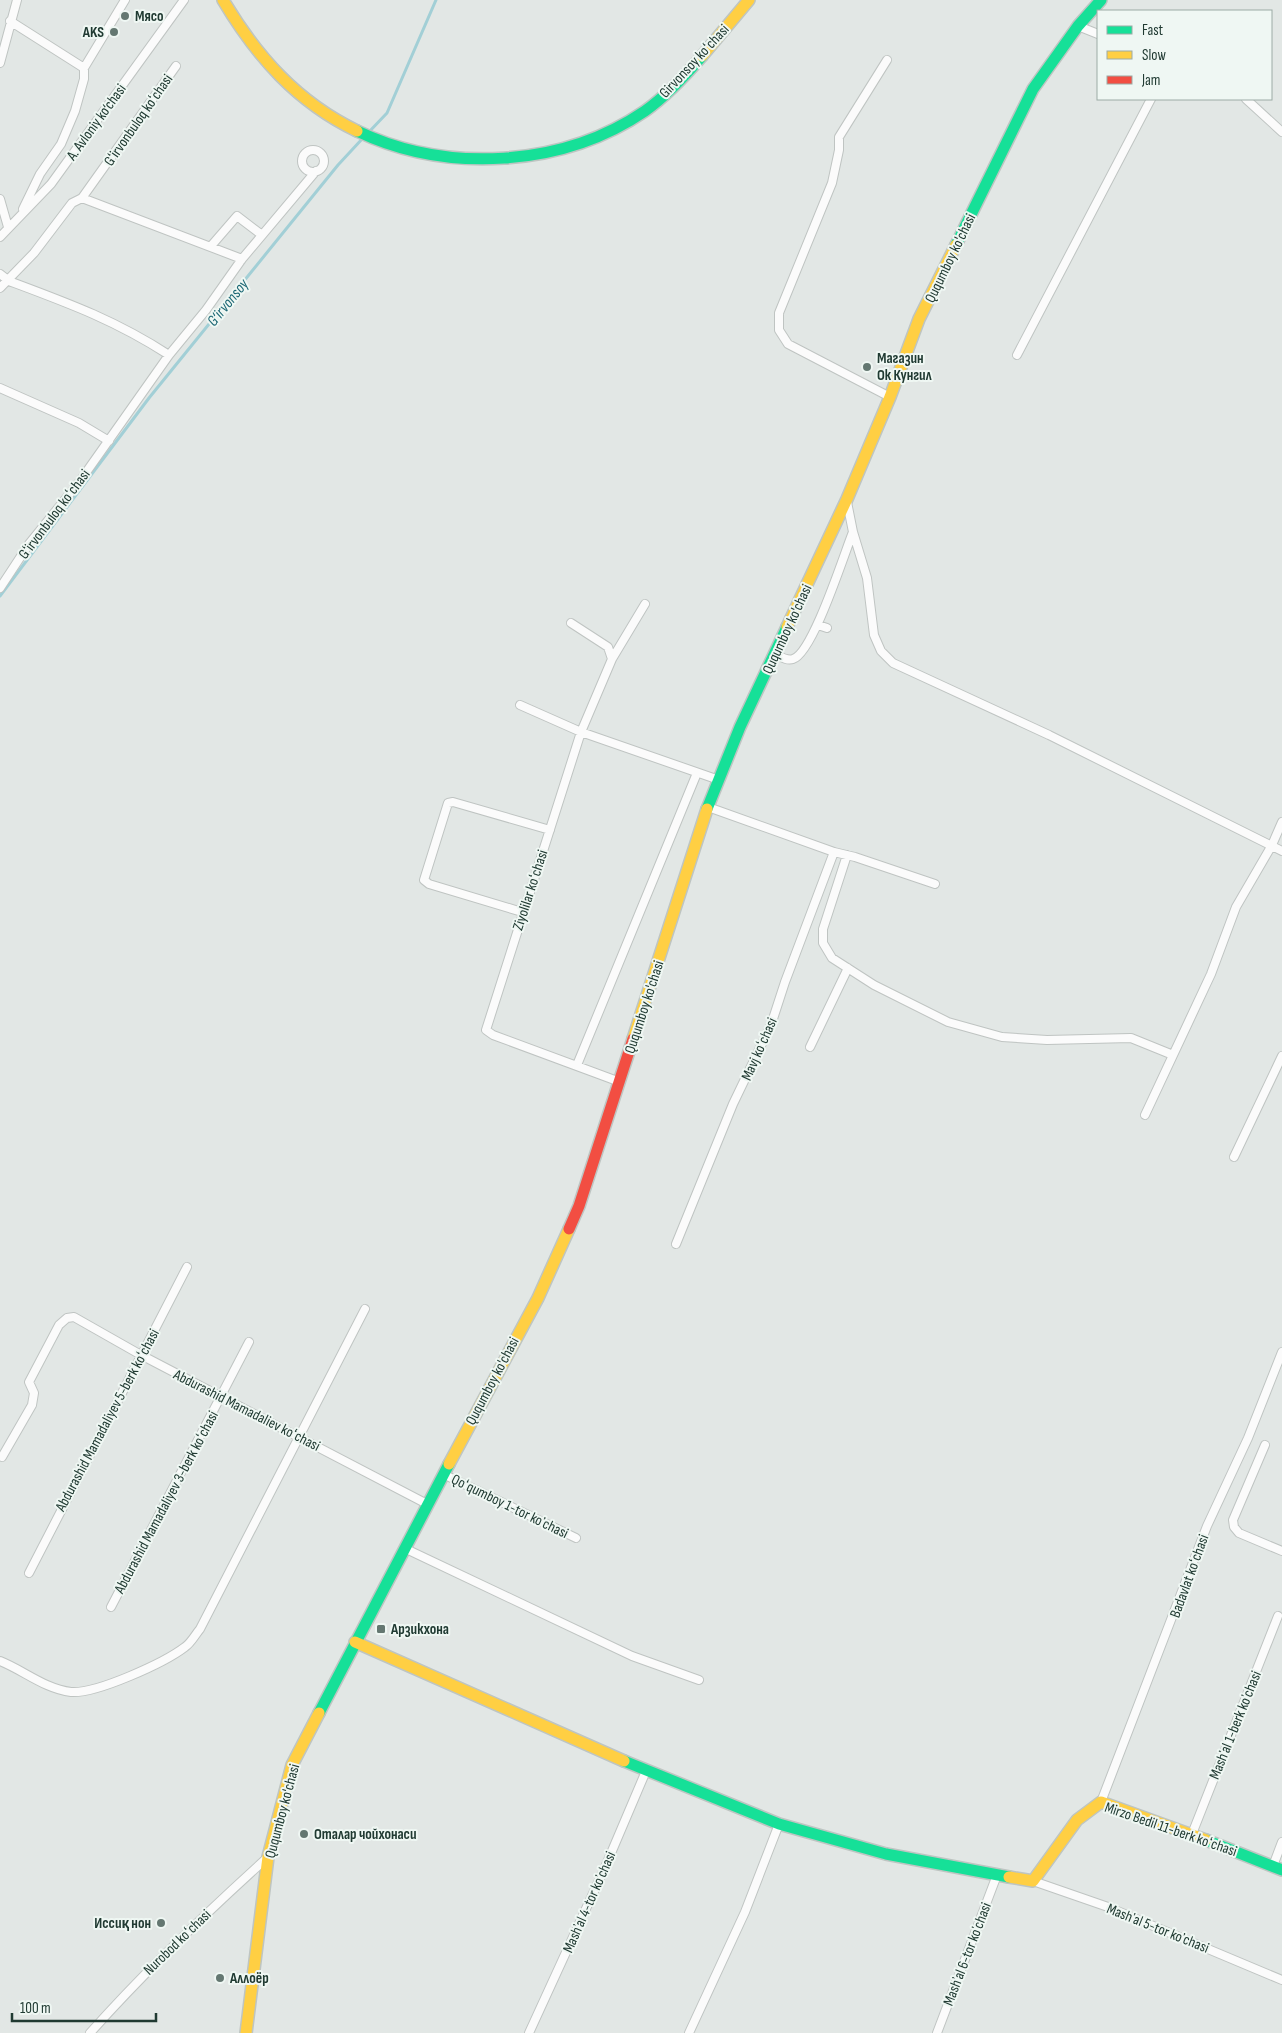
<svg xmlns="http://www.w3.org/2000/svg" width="1282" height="2033" font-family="'Sofia Sans Condensed',sans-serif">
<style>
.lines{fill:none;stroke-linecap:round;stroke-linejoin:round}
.stream{stroke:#a2cfd6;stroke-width:3}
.street-casing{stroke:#bfc4c2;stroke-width:10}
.fast-casing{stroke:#bec5c2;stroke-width:14}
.slow-casing{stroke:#bec5c2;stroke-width:14}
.jam-casing{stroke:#bec5c2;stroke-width:14}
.street{stroke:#fbfbfb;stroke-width:8}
.fast{stroke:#16e098;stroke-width:11}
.slow{stroke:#ffcf43;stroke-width:11}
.jam{stroke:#f24e42;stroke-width:11}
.poi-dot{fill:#647771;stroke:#eff7f3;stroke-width:2}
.labels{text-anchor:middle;stroke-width:4;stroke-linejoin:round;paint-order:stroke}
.poi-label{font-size:15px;font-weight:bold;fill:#203a32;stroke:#eff7f3;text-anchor:start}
.street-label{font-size:15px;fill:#203a32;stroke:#eff7f3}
.water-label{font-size:16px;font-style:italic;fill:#1c6774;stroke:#eff7f3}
</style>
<rect width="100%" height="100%" fill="#e2e7e5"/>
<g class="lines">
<path class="stream" d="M367,134L387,113L436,0
M0,596L149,398L338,165L363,138"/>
<defs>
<path id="street" d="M10,21L84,68L125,0
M1078,26L1098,34
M887,60L839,137V150L832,183L779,313V330L788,344L890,397
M0,63L17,0
M1246,99L1282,132
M302 161a11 11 0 1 1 22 0a11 11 0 1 1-22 0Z
M82,198L242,259
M0,199L8,227
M23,209L40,174L61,144L75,111L84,79V68
M0,237L51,184L184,0
M211,246L237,216L262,235
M0,274L9,281C68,303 115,320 169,355
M0,288L34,253L72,203L82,198L176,66
M1017,355L1151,99
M0,388L79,423L109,441
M847,502L853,532L867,578L874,635L881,651L893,663L1049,735L1282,851
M0,588L29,544L80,481L169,355L206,310L242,259L316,171
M571,623L608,647L612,659L581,732L486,1030L493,1035L620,1082
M818,625L827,628
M775,654C781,657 787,661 793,659C813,653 844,554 853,532
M612,659L645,604
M520,705L581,732L719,780
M708,807L834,852L855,857L935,884
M847,855L823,929V943L832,958L874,985L948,1022L1002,1037L1047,1040L1131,1038L1173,1055
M522,912L429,884L424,880L448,803L453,802L550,830
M810,1047L848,968
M577,1065L697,773
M1145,1115L1211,974L1236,907L1272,845L1282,822
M1234,1157L1282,1056
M676,1244L733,1104L771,1025L785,982L834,852
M1265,1445L1233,1520L1234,1527L1239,1533L1282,1551
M2,1457L32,1405L34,1393L29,1382L59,1325L67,1318L74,1317L141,1355L427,1504
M443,1474L576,1538
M404,1548L632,1656L699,1680
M29,1573L187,1267
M111,1607L249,1342
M0,1661C23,1670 45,1689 71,1692C96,1694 164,1663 185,1647C191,1643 195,1635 200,1629L365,1309
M1101,1802L1207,1526L1248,1438L1282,1352
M1192,1834L1278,1616
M1273,1866L1282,1842
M1033,1881L1108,1907L1282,1980
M90,2033C146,1970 206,1913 268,1857
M529,2033L606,1865L646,1771
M689,2033L745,1912L779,1824
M937,2033L997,1875"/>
<path id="fast" d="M357,131C447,174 563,167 645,111C666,96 685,76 702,56
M956,245L1033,89L1078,26L1101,0
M707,809L740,727L787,627
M319,1713L449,1464
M624,1761L779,1824L886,1854L1009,1877
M1206,1840L1282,1870"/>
<path id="slow" d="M223,0C257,57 297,102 357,131
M702,56L749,0
M787,627L847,499L890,397L919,319L956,245
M633,1039L707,809
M449,1464L538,1298L569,1229
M355,1642L624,1761
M1009,1877L1033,1881L1077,1820L1101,1802L1206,1840
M246,2033L268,1857L292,1765L319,1713"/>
<path id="jam" d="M569,1229L579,1206L633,1039"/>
</defs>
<use href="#street" class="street-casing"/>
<use href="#fast" class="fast-casing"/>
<use href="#slow" class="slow-casing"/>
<use href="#jam" class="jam-casing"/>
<use href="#street" class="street"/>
<use href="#fast" class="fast"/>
<use href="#slow" class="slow"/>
<use href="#jam" class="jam"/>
</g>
<g class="poi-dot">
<circle cx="125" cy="16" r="5"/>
<circle cx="114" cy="32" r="5"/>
<circle cx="867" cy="367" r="5"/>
<rect x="376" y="1624" width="10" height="10" rx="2.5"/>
<circle cx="304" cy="1834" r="5"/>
<circle cx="161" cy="1923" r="5"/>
<circle cx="220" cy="1978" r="5"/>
</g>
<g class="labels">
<g class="poi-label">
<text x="135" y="21">Мясо</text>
<text x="104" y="37" text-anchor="end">AKS</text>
<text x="877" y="363">Магазин<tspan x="877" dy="17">Ок Кунгил</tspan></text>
<text x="391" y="1634">Арзикхона</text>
<text x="314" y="1839">Оталар чойхонаси</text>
<text x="151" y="1928" text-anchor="end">Иссиқ нон</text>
<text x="230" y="1983">Аллоёр</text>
</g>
<g class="street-label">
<text transform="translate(694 61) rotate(-47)" y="5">Girvonsoy koʻchasi</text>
<text transform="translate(138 120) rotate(-55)" y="5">Gʻirvonbuloq koʻchasi</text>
<text transform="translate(96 122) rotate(-54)" y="5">A. Avloniy ko‘chasi</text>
<text transform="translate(950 258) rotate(-64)" y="5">Ququmboy ko'chasi</text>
<text transform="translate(54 514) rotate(-53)" y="5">Gʻirvonbuloq koʻchasi</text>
<text transform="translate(787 629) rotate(-65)" y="5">Ququmboy ko'chasi</text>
<text transform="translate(530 890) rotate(-72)" y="5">Ziyolilar koʻchasi</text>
<text transform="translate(644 1007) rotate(-72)" y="5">Ququmboy ko'chasi</text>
<text transform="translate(759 1049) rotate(-66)" y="5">Mavj koʻchasi</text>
<text transform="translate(492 1381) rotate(-62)" y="5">Ququmboy ko'chasi</text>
<text transform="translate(247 1410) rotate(27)" y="5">Abdurashid Mamadaliev koʻchasi</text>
<text transform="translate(107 1420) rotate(-62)" y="5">Abdurashid Mamadaliyev 5-berk koʻchasi</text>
<text transform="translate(166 1502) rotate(-62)" y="5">Abdurashid Mamadaliyev 3-berk koʻchasi</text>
<text transform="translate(510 1506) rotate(26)" y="5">Qoʻqumboy 1-tor koʼchasi</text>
<text transform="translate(1189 1576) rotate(-70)" y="5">Badavlat koʻchasi</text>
<text transform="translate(1235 1725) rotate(-68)" y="5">Mashʼal 1-berk koʼchasi</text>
<text transform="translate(282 1811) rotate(-75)" y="5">Ququmboy ko'chasi</text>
<text transform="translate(1171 1829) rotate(19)" y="5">Mirzo Bedil 11-berk koʻchasi</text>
<text transform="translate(589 1902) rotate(-66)" y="5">Mashʼal 4-tor koʼchasi</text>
<text transform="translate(1158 1928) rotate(22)" y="5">Mashʼal 5-tor koʼchasi</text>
<text transform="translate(177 1942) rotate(-44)" y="5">Nurobod koʻchasi</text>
<text transform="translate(967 1954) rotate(-69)" y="5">Mashʼal 6-tor koʼchasi</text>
</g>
<g class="water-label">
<text transform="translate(227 302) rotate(-51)" y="6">G‘irvonsoy</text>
</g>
</g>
<rect x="1097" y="10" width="175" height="90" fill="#eff7f3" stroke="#9caba6"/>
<rect x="1107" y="26" width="25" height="8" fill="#16e098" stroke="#9caba6"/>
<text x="1142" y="35" font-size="15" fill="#203a32">Fast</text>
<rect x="1107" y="51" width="25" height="8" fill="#ffcf43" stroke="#9caba6"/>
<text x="1142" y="60" font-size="15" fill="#203a32">Slow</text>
<rect x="1107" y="76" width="25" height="8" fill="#f24e42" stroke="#9caba6"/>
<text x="1142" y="85" font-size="15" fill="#203a32">Jam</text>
<path d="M12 2013v8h144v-8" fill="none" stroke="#203a32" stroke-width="2.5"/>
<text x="20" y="2013" font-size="15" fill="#203a32" stroke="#eff7f3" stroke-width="4" paint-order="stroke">100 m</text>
</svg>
